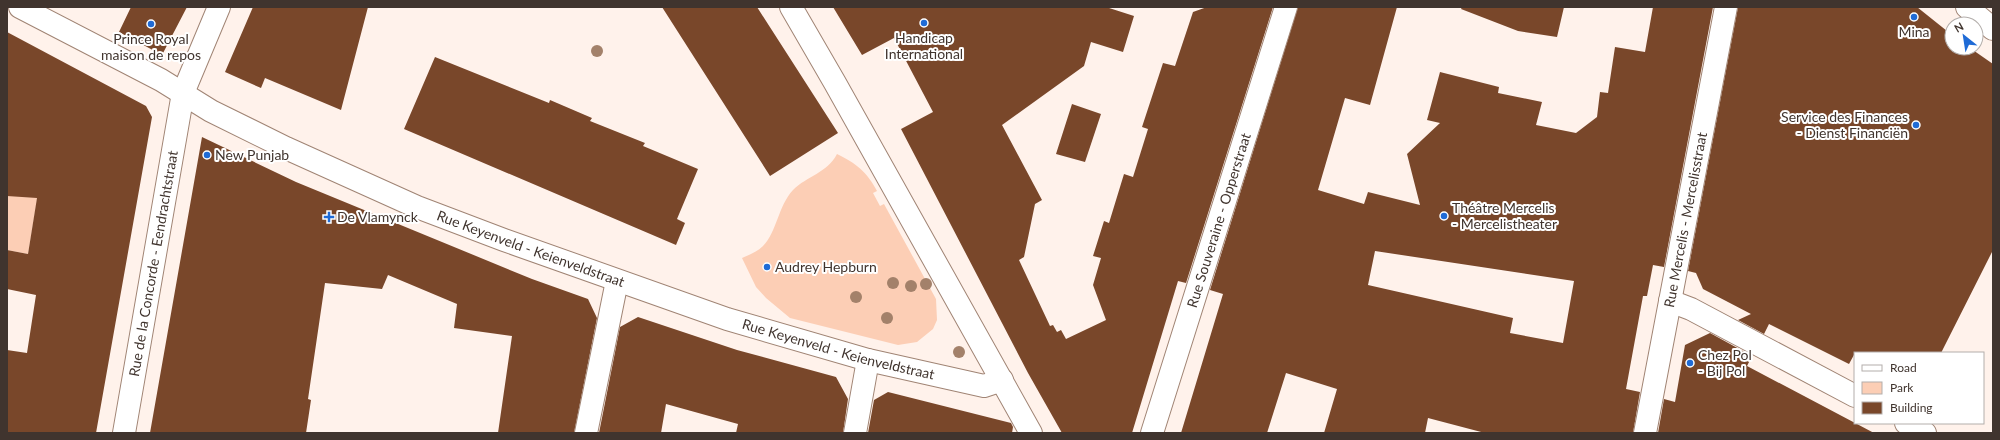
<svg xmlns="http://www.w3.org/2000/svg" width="2000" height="440" font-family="Lato,sans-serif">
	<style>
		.green { fill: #fcceb5 }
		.building { fill: #79472a; fill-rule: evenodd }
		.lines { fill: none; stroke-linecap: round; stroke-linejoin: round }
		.minor-casing { stroke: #a08474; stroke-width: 24 }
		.minor { stroke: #fff; stroke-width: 22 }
		.tree { fill: #a3816a }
		.poi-dot { fill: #1f6bd6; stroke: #fff; stroke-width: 1.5 }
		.labels { text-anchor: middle; stroke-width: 4; stroke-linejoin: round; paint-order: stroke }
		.poi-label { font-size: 14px; fill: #40342e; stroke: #fff; text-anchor: start }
		.street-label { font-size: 14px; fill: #40342e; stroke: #fff }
	</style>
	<rect width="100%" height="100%" fill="#fff2eb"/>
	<path class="green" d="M837,154C856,163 867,172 877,191L873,193L880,206L884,204L936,299L937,320L933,329L917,342L898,345L790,318L766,298L756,287L742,258C749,255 757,252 763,246C777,232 778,206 793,190C807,176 827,173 837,154Z
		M7,177L40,182L28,254L7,250Z"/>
	<path class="building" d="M131,7H187L162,55L119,32Z
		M253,7H368L341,110L265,78L261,88L225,72Z
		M662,7H757L838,133L770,176Z
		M833,7H1106L1134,16L1123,52L1091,42L1084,66L1002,125L1042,200L1035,204L1024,257L1019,260L1050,326L1053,325L1057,332L1061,330L1066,339L1106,320L1093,285L1101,258L1093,256L1104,221L1109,223L1124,174L1133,177L1148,129L1142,127L1163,63L1175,66L1193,12L1207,7H1273L1186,283L1178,281L1132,433H1062L1028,373L901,129L933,112L894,38L862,55Z
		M1298,7H1397L1370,105L1345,98L1318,190L1364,204L1368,192L1420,205L1407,154L1440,123L1427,120L1440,72L1499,87L1498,93L1542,102L1536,125L1576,133L1597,117L1600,92L1608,93L1615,47L1645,52L1653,7H1713L1664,267L1653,265L1647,296H1643L1626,389L1640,392L1633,433H1485L1428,418L1425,433H1324L1337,389L1286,373L1267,433H1181L1223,294L1210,290ZM1375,251L1574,281L1563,343L1510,333L1513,318L1368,285Z
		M1462,7H1564L1557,37L1518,31L1461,9Z
		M1738,7H1917L1952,35V48H1970L1993,64V250L1941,353H1855L1849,364L1769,324L1764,334L1738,320L1751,314L1703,289L1696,273L1688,271Z
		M7,32L146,106L152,117L96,433H7V350L27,353L36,295L7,289V250L28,254L37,198L7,196Z
		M435,57L549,103L550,100L592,118L590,121L645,143L643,146L698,169L677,219L685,223L676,245L404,129Z
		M1072,104L1101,114L1085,162L1056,154Z
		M202,137L296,182L532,279L588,299L597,318L574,433H498L512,336L454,328L457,304L388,275L382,289L325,283L308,399L311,400L306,433H150Z
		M638,317L737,350L836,377L848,399L843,433H736L738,424L666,404L661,433H599L620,327Z
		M1710,333L1752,356L1747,366L1874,433H1658L1664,399L1675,402L1685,345Z
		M888,392L1011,423L1013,427L1012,433H868L874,400Z"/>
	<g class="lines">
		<g class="minor-casing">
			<g id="minor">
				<path id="s1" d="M20,7L161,80L211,111L286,148L417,207L504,240L727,319L868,360L984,386L1002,380"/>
				<path d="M791,7L835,83L1031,433"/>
				<path d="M1967,7L1993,29"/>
				<path d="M1670,301L1691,309L1855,396"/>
				<path d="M1906,423L1925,433"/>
				<path id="s2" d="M124,433L183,93L219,7"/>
				<path d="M586,433L617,281"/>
				<path d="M855,433L868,360"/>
				<path id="s3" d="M1152,433L1286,7"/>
				<path id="s4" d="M1645,433L1726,7"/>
			</g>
		</g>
		<use href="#minor" class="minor"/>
	</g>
	<g class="tree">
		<circle cx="597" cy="51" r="6"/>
		<circle cx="893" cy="283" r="6"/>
		<circle cx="926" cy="284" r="6"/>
		<circle cx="911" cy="286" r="6"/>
		<circle cx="856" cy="297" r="6"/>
		<circle cx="887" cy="318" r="6"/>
		<circle cx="959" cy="352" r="6"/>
	</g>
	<g class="poi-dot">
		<circle cx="1914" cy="17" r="4"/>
		<circle cx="924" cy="23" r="4"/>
		<circle cx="151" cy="24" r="4"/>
		<circle cx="1916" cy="125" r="4"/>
		<circle cx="207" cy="155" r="4"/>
		<circle cx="1444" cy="216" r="4"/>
		<path d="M327 211h4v4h4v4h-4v4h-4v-4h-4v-4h4z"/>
		<circle cx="767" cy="267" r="4"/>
		<circle cx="1690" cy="363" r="4"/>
	</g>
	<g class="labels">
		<g class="poi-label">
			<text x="1914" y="37" text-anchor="middle">Mina</text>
			<text x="924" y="43" text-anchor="middle">Handicap<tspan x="924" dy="16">International</tspan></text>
			<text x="151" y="44" text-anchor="middle">Prince Royal<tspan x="151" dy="16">maison de repos</tspan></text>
			<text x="1908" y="122" text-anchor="end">Service des Finances<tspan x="1908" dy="16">- Dienst Financiën</tspan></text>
			<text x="215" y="160">New Punjab</text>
			<text x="1452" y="213">Théâtre Mercelis<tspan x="1452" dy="16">- Mercelistheater</tspan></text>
			<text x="337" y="222">De Vlamynck</text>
			<text x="775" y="272">Audrey Hepburn</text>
			<text x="1698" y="360">Chez Pol<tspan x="1698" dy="16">- Bij Pol</tspan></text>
		</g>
		<g class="street-label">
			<text dy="5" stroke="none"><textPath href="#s3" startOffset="223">Rue Souveraine - Opperstraat</textPath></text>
			<text dy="5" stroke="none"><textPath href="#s4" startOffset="217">Rue Mercelis - Mercelisstraat</textPath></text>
			<text dy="5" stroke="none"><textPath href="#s1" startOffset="566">Rue Keyenveld - Keienveldstraat</textPath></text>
			<text dy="5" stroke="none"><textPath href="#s2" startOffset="172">Rue de la Concorde - Eendrachtstraat</textPath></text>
			<text dy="5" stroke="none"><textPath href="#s1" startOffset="890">Rue Keyenveld - Keienveldstraat</textPath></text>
		</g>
	</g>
	<rect width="2000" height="440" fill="none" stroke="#40342e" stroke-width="16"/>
	<rect x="1854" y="352" width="130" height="72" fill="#ffffff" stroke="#b3aeab"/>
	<rect x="1862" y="365" width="20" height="6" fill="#ffffff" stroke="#b3aeab"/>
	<text x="1890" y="372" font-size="12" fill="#40342e">Road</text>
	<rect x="1862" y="382" width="20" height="12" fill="#fcceb5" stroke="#b3aeab"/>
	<text x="1890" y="392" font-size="12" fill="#40342e">Park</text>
	<rect x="1862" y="402" width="20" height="12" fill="#79472a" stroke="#b3aeab"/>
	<text x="1890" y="412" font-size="12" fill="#40342e">Building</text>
	<g transform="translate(1964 36) rotate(330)"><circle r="19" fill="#ffffff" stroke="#b3aeab"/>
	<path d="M0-3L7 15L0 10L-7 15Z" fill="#1f6bd6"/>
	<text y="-6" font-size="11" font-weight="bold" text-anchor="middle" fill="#40342e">N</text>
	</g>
</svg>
